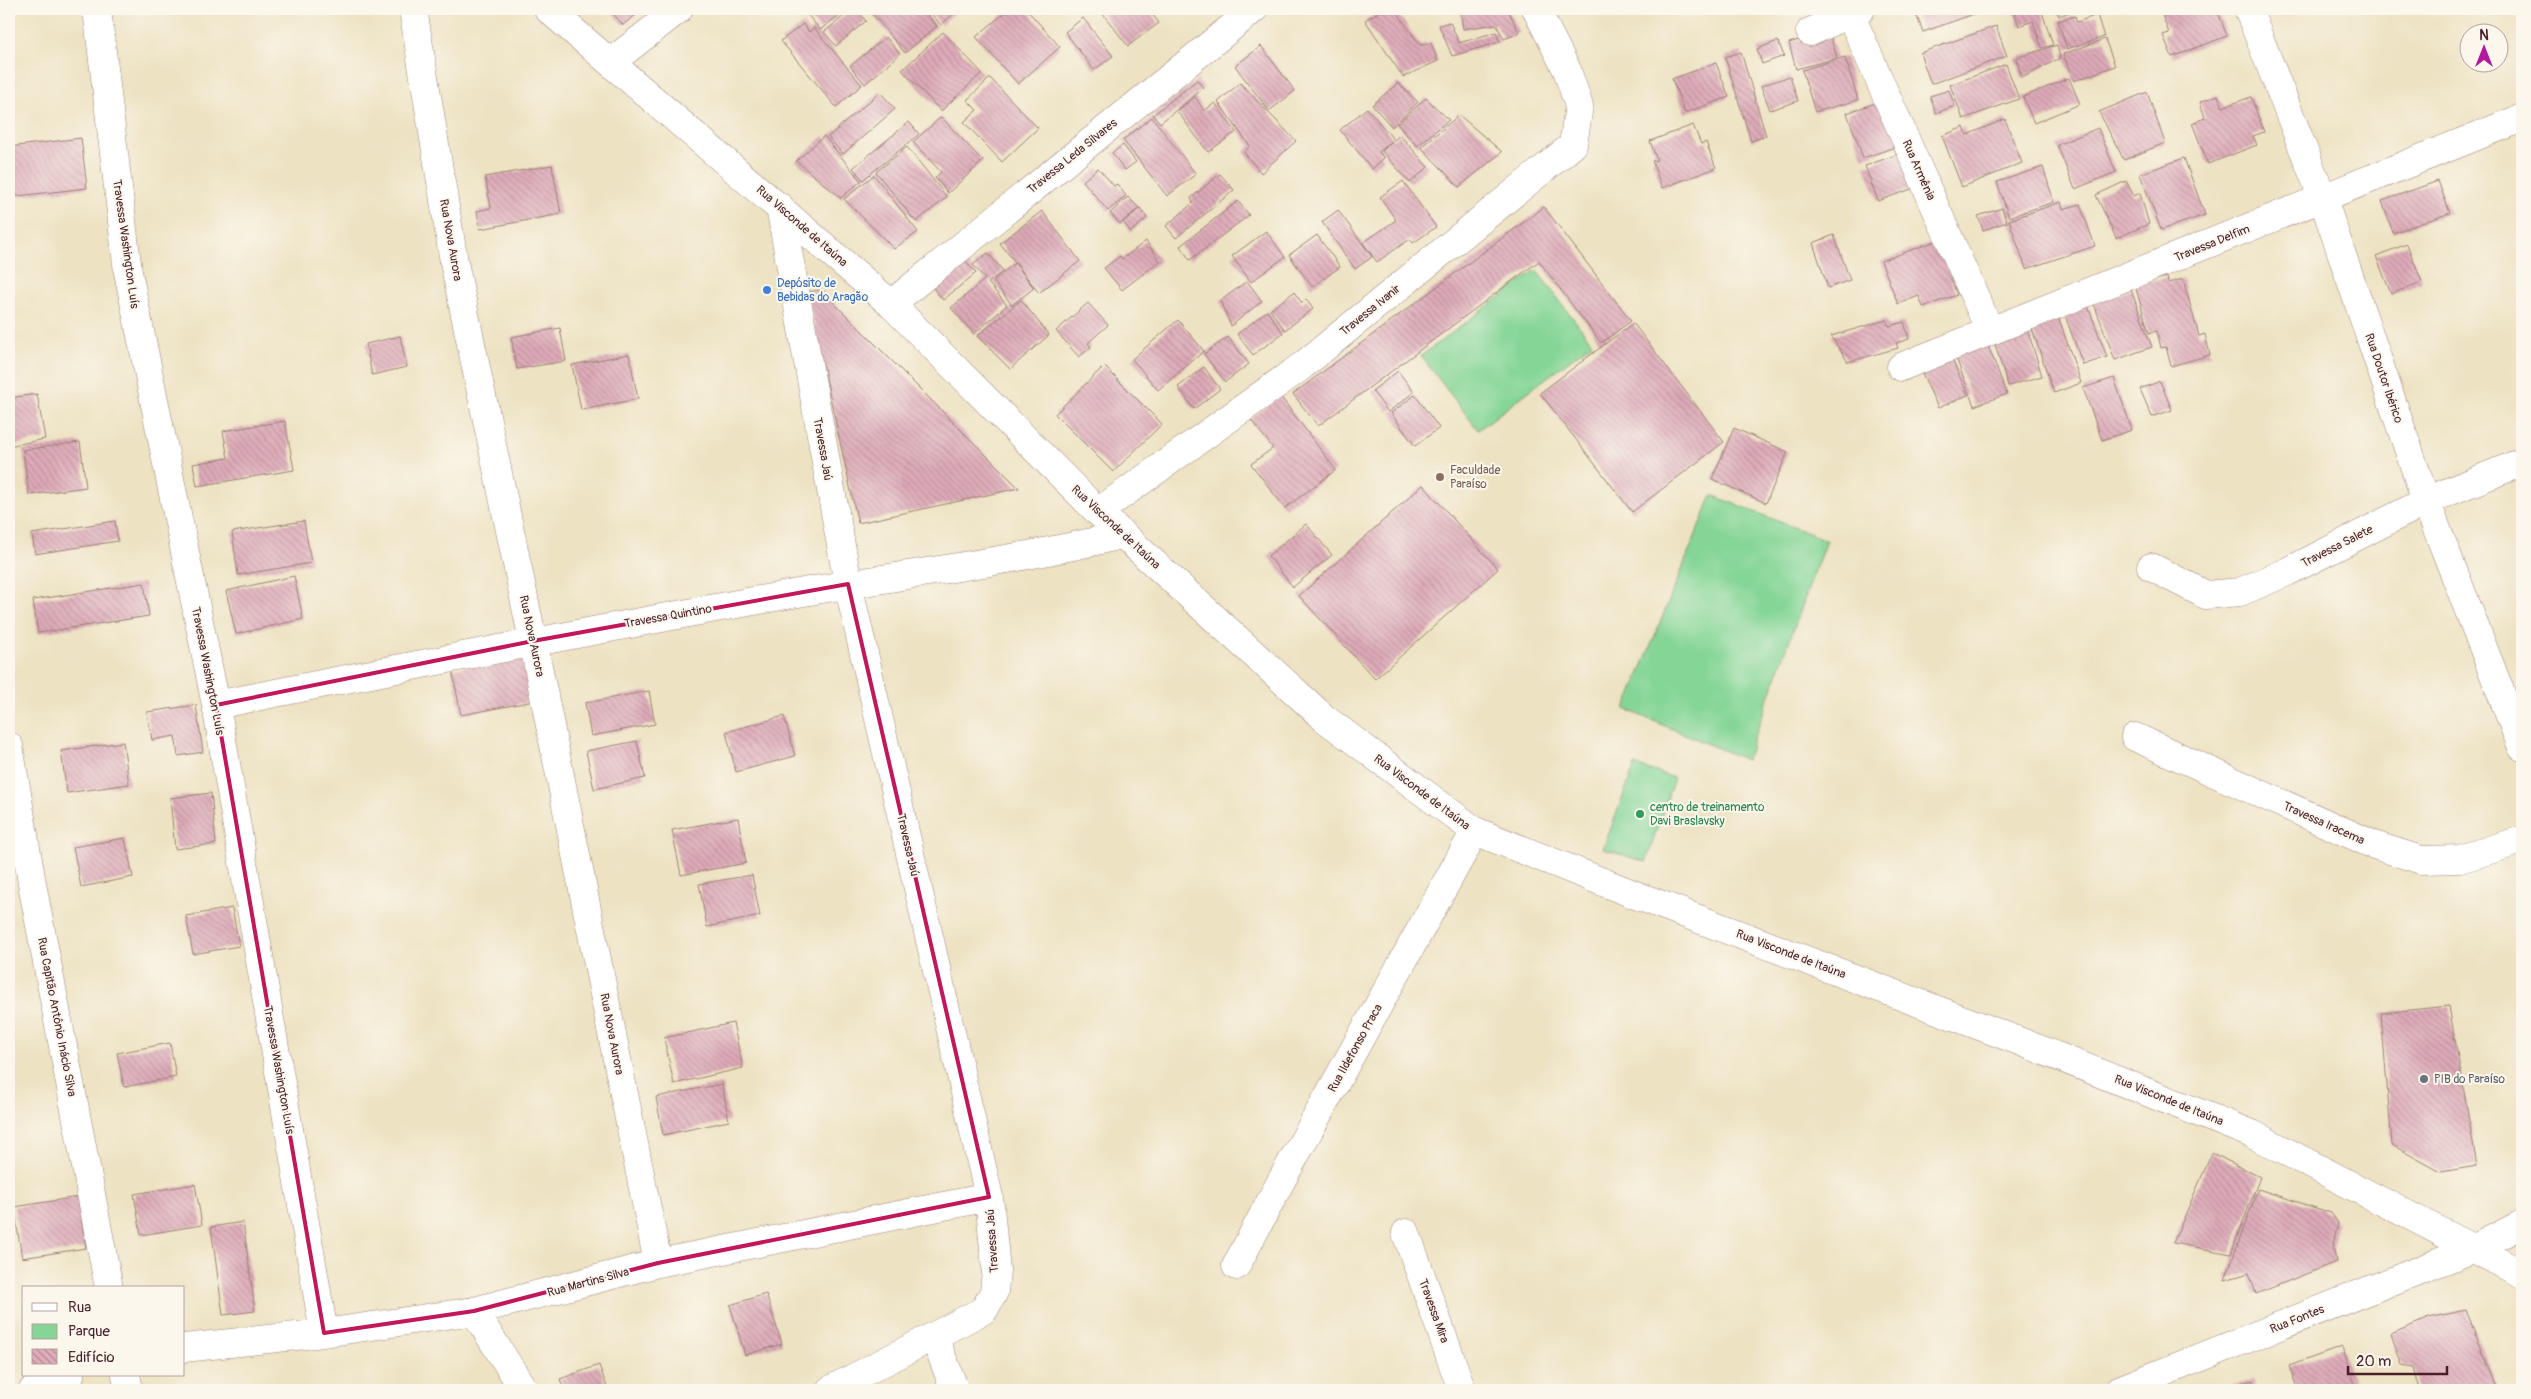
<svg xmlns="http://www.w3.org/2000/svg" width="2531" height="1399" font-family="Pangolin,sans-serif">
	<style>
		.green { fill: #84d596; stroke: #677a60 }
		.building { fill: url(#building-back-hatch) }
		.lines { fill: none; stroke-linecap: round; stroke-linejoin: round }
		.minor-casing { stroke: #9c8076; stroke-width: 29 }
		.major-casing { stroke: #9c8076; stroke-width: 29 }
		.minor { stroke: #fff; stroke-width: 28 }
		.major { stroke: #fff; stroke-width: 28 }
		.marked { fill: none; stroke: #c2185b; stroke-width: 4; stroke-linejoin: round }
		.shop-dot { fill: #3f7fe0; stroke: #fbf7ec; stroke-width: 2 }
		.education-dot { fill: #8d6e63; stroke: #fbf7ec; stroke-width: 2 }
		.leisure-dot { fill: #2e9e5b; stroke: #fbf7ec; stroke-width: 2 }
		.worship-dot { fill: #6b7280; stroke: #fbf7ec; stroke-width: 2 }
		.labels { text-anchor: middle; stroke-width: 4; stroke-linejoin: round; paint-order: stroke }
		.street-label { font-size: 12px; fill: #4a1f2b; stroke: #fbf7ec }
		.shop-label { font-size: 12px; fill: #366cbe; stroke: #fbf7ec; text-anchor: start }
		.education-label { font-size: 12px; fill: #785e54; stroke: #fbf7ec; text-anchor: start }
		.leisure-label { font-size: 12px; fill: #27864d; stroke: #fbf7ec; text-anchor: start }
		.worship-label { font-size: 12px; fill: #5b616d; stroke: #fbf7ec; text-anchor: start }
	</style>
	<defs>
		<pattern id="building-back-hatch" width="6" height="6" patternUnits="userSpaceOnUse" patternTransform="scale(1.25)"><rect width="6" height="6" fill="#deabb9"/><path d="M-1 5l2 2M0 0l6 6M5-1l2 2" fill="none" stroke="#b68b97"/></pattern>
	</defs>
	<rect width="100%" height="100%" fill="#fbf7ec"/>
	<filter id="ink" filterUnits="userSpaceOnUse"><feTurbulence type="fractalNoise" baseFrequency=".02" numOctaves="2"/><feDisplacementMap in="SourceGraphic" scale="10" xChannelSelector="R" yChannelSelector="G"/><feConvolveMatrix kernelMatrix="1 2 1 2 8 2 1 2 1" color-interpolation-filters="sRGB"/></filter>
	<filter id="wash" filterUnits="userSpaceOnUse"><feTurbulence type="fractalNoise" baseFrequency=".0096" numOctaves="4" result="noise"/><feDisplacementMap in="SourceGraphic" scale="20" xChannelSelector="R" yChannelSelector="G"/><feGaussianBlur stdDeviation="1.12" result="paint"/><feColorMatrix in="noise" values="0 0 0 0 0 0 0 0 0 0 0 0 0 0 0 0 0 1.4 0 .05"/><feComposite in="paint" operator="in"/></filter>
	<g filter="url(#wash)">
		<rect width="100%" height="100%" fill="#ede2c2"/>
		<path class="green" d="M1536,270L1592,343L1478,430L1421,356Z
			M1712,495L1826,540L1746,760L1625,709Z
			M1635,765L1674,778L1646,862L1603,849Z"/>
		<g id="blocks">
			<path class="building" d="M609,9H643L623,25Z
				M803,9H847L820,30Z
				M853,9H856L866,21L836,46L824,32Z
				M868,9H907L909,12L912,9H922L937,26L905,53Z
				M931,9H959L941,25L929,11Z
				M1009,9H1026L1060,47L1018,84L976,37Z
				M1099,9H1148L1159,23L1128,46Z
				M1384,9H1395L1420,45L1431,43L1438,61L1403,77L1365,20Z
				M1460,9H1508L1519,33L1504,39L1496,24L1463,29Z
				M1914,9H1988L1923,32Z
				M2013,9H2041L2053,45L2042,48L2033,21L2019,26Z
				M2057,9H2078L2059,16Z
				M2160,9H2217L2227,36L2172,57L2163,35L2169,33Z
				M2097,15L2104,37L2067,49L2058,21L2075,16L2077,22Z
				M1083,18L1113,56L1094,70L1065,32Z
				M1450,22L1459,43L1496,32L1500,42L1452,56L1439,25Z
				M803,24L809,32L814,28L862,85L836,107L781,41Z
				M1996,26L2007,56L1931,84L1920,53Z
				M1829,31L1837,58L1796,69L1789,43Z
				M943,32L982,73L941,111L902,70Z
				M886,37L900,54L865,84L850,66Z
				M2105,39L2115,66L2074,81L2063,54Z
				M1778,41L1784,56L1762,64L1757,49Z
				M2057,45L2060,58L2022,78L2016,58Z
				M1261,46L1295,91L1269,111L1235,66Z
				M1741,52L1766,136L1751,141L1725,57Z
				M1845,57L1858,100L1815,112L1802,70Z
				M1716,63L1729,97L1685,113L1672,79Z
				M2006,64L2019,99L1963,119L1950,85Z
				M1790,76L1798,101L1770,110L1761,86Z
				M990,78L1038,128L1002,162L964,122L977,110L967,100Z
				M2069,78L2080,104L2034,123L2023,97Z
				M1197,80L1204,88L1160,123L1153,115Z
				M1240,83L1296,141L1261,173L1244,152L1250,146L1218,102Z
				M1398,83L1418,102L1392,127L1372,105Z
				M1949,90L1955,106L1936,113L1930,96Z
				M880,92L895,109L843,154L828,137Z
				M2147,92L2165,143L2124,160L2099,112Z
				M2218,95L2223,107L2251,97L2264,132L2253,136L2257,145L2208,164L2192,123L2205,118L2200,102Z
				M1195,97L1204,111L1215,103L1236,132L1208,152L1177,111Z
				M1426,98L1449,120L1417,146L1397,124Z
				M1884,100L1901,145L1863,158L1847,113Z
				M1367,108L1394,140L1400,135L1428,167L1410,183L1382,151L1392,141L1379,152L1384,158L1372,169L1340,130Z
				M1459,115L1502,152L1459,187L1421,147Z
				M941,117L983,161L948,193L935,178L941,172L913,142Z
				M1152,117L1196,174L1167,196L1123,140Z
				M2005,119L2022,163L1962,187L1942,136L1964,127L1967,135Z
				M909,122L919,134L863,180L853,168Z
				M1693,125L1701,144L1706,142L1716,168L1662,188L1652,161L1657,160L1650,141Z
				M2098,128L2116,172L2075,189L2057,145Z
				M824,136L861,181L841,198L796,161Z
				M81,138L87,188L9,197V147Z
				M1123,145L1136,162L1125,170L1112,153Z
				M907,147L947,197L916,222L876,172Z
				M1904,152L1917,187L1878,201L1865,166Z
				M2184,158L2205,215L2161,230L2140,174Z
				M552,165L561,214L480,229L477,211L491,208L485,177Z
				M2043,167L2054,202L2009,217L1997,182Z
				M1098,168L1114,186L1117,184L1126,196L1108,211L1083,181Z
				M1220,174L1234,190L1176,238L1166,226L1193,203L1191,198Z
				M874,175L918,232L894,249L844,199Z
				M1403,181L1436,227L1413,243L1410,239L1377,262L1363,243L1396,220L1380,197Z
				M2126,181L2134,196L2140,193L2149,224L2116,238L2096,195Z
				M2438,181L2450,213L2393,233L2382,201Z
				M1128,197L1139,208L1120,224L1110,213Z
				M1238,201L1249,215L1190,260L1180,246Z
				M2061,202L2063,209L2080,204L2095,246L2026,269L2009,220Z
				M1544,207L1631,321L1601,343L1539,261L1318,426L1293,394Z
				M1140,208L1147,218L1131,232L1123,222Z
				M2002,208L2007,222L1983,230L1978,216Z
				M1338,210L1372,257L1355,269L1322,222Z
				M1042,211L1080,261L1039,293L1000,243Z
				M1266,231L1285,257L1251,282L1232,256Z
				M1317,235L1340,267L1312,287L1289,255Z
				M1834,235L1850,280L1828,288L1813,243Z
				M1944,238L1942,254L1957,295L1923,307L1919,296L1898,304L1881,261Z
				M1146,241L1160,261L1122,290L1104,268L1120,256L1122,259Z
				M2407,244L2422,282L2391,294L2376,256Z
				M988,253L1003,271L988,283L1007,305L974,334L951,308L985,279L973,265Z
				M965,260L976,273L943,300L933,288Z
				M1015,263L1034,288L1012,305L993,281Z
				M2167,277L2168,283L2183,279L2199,336L2205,334L2210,355L2171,366L2166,347L2161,348L2157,331L2149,333L2135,285Z
				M1247,281L1262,301L1231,326L1220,301Z
				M821,290L1019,488L858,523L807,292Z
				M2131,290L2152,347L2115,360L2094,304Z
				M1294,292L1302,303L1306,299L1313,309L1285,330L1270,310Z
				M2085,298L2107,357L2083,365L2062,307Z
				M1021,300L1049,335L1010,369L977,336Z
				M1088,303L1108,325L1088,343L1091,347L1079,357L1056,331Z
				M1267,311L1283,333L1253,355L1237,334Z
				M2058,316L2081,383L2054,393L2031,326Z
				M1178,320L1204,351L1158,390L1132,359Z
				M1886,320L1889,326L1904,322L1909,339L1896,343L1898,348L1848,362L1831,336Z
				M1633,323L1724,442L1632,512L1540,393Z
				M560,328L566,361L517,369L511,337Z
				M2027,328L2042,376L2008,386L1993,338Z
				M400,336L407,367L372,375L366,344Z
				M1228,337L1249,364L1225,382L1204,354Z
				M1987,343L2007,394L1974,406L1955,355Z
				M1949,353L1968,395L1938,408L1922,373L1904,381L1901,373Z
				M629,354L638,399L581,410L572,365Z
				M1104,366L1162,424L1113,472L1055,414Z
				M1204,367L1220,389L1194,409L1178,387Z
				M1398,371L1414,392L1388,412L1372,391Z
				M2114,378L2132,430L2102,440L2083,388Z
				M2160,381L2172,410L2152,417L2140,389Z
				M37,394L45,439L9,446V398Z
				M1415,395L1439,428L1415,446L1391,413Z
				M1280,396L1336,470L1285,508L1251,464L1273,448L1250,419Z
				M285,421L294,470L197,486L193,464L228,458L223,431Z
				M1734,428L1788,452L1766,503L1712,479Z
				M80,442L86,487L29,495L23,450Z
				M1423,485L1498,569L1375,679L1299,596Z
				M115,521L118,541L35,554L32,534Z
				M304,521L311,563L238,575L232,532Z
				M1306,524L1332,555L1293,587L1268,556Z
				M294,576L303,619L236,634L226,591Z
				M144,583L149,616L38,633L33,600Z
				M525,656L534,701L461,715L452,669Z
				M649,691L655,724L591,736L585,703Z
				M196,705L203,752L178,756L175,736L152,740L147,712Z
				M784,716L795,756L736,772L726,732Z
				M637,741L645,778L594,789L586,751Z
				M123,742L129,784L67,793L61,751Z
				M211,793L216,844L175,849L170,798Z
				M738,818L746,863L681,875L672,830Z
				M125,838L133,877L81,887L73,847Z
				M752,875L760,916L707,927L699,884Z
				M232,908L239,946L193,954L186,916Z
				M2449,1006L2477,1166L2441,1172L2392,1145L2381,1013Z
				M733,1023L743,1068L674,1084L664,1038Z
				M170,1043L176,1077L124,1087L117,1053Z
				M722,1084L729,1121L663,1135L656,1097Z
				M2212,1153L2260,1177L2231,1254L2173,1243Z
				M195,1184L202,1225L141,1235L134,1194Z
				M2258,1189L2331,1213L2338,1223L2333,1245L2336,1262L2256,1294L2249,1273L2225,1280Z
				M78,1197L86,1248L22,1258L14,1207Z
				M243,1222L255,1311L223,1315L211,1227Z
				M766,1294L782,1344L745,1355L730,1305Z
				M2466,1310L2498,1390H2419L2413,1367L2402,1365L2391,1334L2429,1318Z
				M2342,1347L2357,1390H2298L2289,1366Z
				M599,1365L608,1390H564L560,1379Z
				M2254,1380L2255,1390H2214Z"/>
		</g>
	</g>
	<g filter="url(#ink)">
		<use href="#blocks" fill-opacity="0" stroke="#9c8076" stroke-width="1"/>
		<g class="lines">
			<g class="minor-casing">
				<path id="minor" d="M97,9L128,272L216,705L324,1333
					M413,9L454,262L533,641L658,1263
					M1848,9L1990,331
					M2248,9L2323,199L2426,501L2522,747
					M1810,32L1861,9
					M611,62L679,9
					M780,207L848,584L989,1197L996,1270L994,1292L984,1310L830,1390
					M891,304L1254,9
					M1901,367L2522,118
					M1098,512L1302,366L1573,145L1579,106L1567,70L1536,9
					M2151,567L2206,595L2240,592L2287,572L2426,501L2522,462
					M216,705C410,666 604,628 798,593C906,574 1016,561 1122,535
					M2135,737L2374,845L2421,860L2460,859L2522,840
					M9,746L33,889L109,1288
					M1406,1233L1462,1390
					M1236,1266L1280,1183L1475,831
					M474,1311L524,1390
					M934,1336L955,1390
					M184,1348L324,1333L474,1311L658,1263L989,1197
					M126,1375L129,1390
					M33,1390L70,1375"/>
			</g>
			<g class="major-casing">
				<path id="major" d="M548,9L891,304L1098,512L1324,718L1475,831L1633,894L2019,1041L2252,1134L2522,1274
					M2119,1390L2475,1248L2522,1224"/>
			</g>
			<use href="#minor" class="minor"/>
			<use href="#major" class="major"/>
		</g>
	</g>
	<path class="marked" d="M848,584L989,1197L658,1263L474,1311L324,1333L216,705L533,641Z"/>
	<circle class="shop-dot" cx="767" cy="290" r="5"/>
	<circle class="education-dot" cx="1440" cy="477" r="5"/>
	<circle class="leisure-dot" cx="1640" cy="814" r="5"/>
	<circle class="worship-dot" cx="2424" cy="1079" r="5"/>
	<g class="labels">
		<g class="street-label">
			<text transform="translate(1072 156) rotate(-39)" y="4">Travessa Leda Silvares</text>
			<text transform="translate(1919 170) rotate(66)" y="4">Rua Armênia</text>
			<text transform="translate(802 226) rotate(41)" y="4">Rua Visconde de Itaúna</text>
			<text transform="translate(451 240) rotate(80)" y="4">Rua Nova Aurora</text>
			<text transform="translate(2212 243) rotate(-22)" y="4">Travessa Delfim</text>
			<text transform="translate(126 244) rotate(82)" y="4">Travessa Washington Luís</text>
			<text transform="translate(1370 310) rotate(-39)" y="4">Travessa Ivanir</text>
			<text transform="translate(2384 378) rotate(71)" y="4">Rua Doutor Ibérico</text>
			<text transform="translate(823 449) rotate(80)" y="4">Travessa Jaú</text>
			<text transform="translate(1116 527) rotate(43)" y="4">Rua Visconde de Itaúna</text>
			<text transform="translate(2337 546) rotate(-27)" y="4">Travessa Salete</text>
			<text transform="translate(668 616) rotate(-10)" y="4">Travessa Quintino</text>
			<text transform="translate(532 636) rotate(78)" y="4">Rua Nova Aurora</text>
			<text transform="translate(208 671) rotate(79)" y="4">Travessa Washington Luís</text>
			<text transform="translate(1422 792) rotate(37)" y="4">Rua Visconde de Itaúna</text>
			<text transform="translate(2324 823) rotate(24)" y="4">Travessa Iracema</text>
			<text transform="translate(908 845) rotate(77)" y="4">Travessa Jaú</text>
			<text transform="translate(1791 954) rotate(21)" y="4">Rua Visconde de Itaúna</text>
			<text transform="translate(57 1017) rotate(79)" y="4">Rua Capitão Antônio Inácio Silva</text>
			<text transform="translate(612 1034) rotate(79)" y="4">Rua Nova Aurora</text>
			<text transform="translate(1355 1048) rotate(-61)" y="4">Rua Ildefonso Praca</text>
			<text transform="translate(279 1070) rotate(80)" y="4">Travessa Washington Luís</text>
			<text transform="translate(2169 1100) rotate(22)" y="4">Rua Visconde de Itaúna</text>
			<text transform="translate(992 1241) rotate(-94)" y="4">Travessa Jaú</text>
			<text transform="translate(588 1282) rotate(-15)" y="4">Rua Martins Silva</text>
			<text transform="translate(1434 1311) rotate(70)" y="4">Travessa Mira</text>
			<text transform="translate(2297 1319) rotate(-22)" y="4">Rua Fontes</text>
		</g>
		<g class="shop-label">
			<text x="777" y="287">Depósito de<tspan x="777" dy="14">Bebidas do Aragão</tspan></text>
		</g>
		<g class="education-label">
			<text x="1450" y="474">Faculdade<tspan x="1450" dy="14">Paraíso</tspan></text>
		</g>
		<g class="leisure-label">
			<text x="1650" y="811">centro de treinamento<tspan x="1650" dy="14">Davi Braslavsky</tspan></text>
		</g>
		<g class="worship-label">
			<text x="2434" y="1083">PIB do Paraíso</text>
		</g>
	</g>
	<rect width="2531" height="1399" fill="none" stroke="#fbf7ec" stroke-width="30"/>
	<rect x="22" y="1286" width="162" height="90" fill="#fbf7ec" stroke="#b4a19f"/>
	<rect x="32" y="1303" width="25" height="8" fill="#ffffff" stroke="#b4a19f"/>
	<text x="68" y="1312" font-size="15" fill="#4a1f2b">Rua</text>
	<rect x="32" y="1324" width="25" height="15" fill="#84d596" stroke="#b4a19f"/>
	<text x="68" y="1336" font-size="15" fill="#4a1f2b">Parque</text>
	<rect x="32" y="1349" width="25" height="15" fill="url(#building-back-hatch)" stroke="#b4a19f"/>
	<text x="68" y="1362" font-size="15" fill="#4a1f2b">Edifício</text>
	<g transform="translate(2484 48)"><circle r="24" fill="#fbf7ec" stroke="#b4a19f"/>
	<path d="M0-4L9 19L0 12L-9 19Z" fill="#b5179e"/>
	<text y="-8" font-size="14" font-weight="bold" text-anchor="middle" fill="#4a1f2b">N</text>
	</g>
	<path d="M2348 1366v8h99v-8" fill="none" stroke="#4a1f2b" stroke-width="2.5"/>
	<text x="2356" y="1366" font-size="15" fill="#4a1f2b" stroke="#fbf7ec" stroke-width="4" paint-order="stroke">20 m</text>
</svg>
